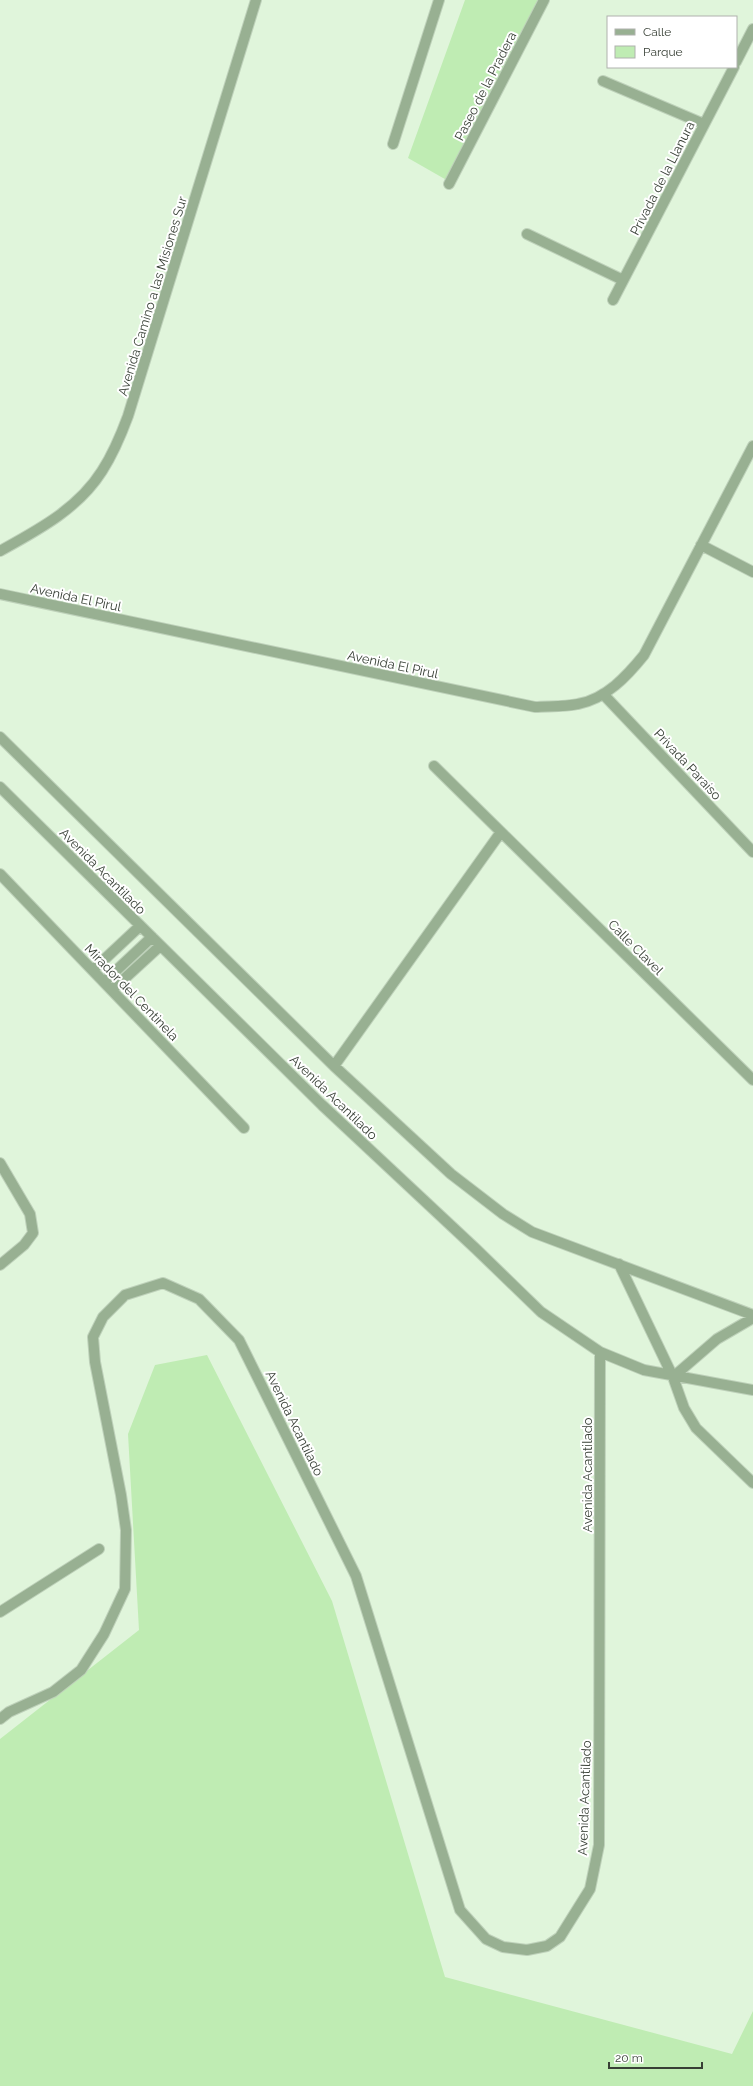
<svg xmlns="http://www.w3.org/2000/svg" width="753" height="2086" font-family="Raleway,sans-serif">
	<style>
		.green { fill: #bfecb3 }
		.lines { fill: none; stroke-linecap: round; stroke-linejoin: round }
		.street-casing { stroke: #bed1ba; stroke-width: 12 }
		.street { stroke: #98b092; stroke-width: 10 }
		.labels { text-anchor: middle; stroke-width: 4; stroke-linejoin: round; paint-order: stroke }
		.street-label { font-size: 13px; fill: #373f35; stroke: #fff }
	</style>
	<rect width="100%" height="100%" fill="#e0f5db"/>
	<path class="green" d="M465,0H538L450,182L408,158Z
		M207,1355L332,1601L445,1977L732,2054L753,2011V2086H0V1739L139,1630L128,1434L155,1365Z"/>
	<g class="lines">
		<g class="street-casing">
			<path id="street" d="M736,62L753,29
				M603,81L704,124
				M393,144L439,0
				M449,184L544,0
				M527,234L623,280
				M613,300L734,67
				M701,545L753,572
				M0,551C38,530 78,509 102,471C113,454 121,435 128,416L256,0
				M0,594L535,707C549,706 564,707 578,704C606,699 627,676 644,655L753,446
				M603,694L753,852
				M0,737L334,1066L451,1174L503,1214L532,1232L753,1315
				M434,766L753,1080
				M0,787L322,1105L476,1249L541,1312L600,1352L644,1370L753,1390
				M0,874L244,1128
				M93,970L140,926
				M104,982L152,937
				M112,990L160,946
				M334,1066L501,832
				M0,1163L30,1214L33,1233L24,1245L0,1265
				M619,1264L673,1377L684,1408L696,1428L753,1483
				M673,1377L717,1339L753,1318
				M0,1612L99,1549
				M0,1719L9,1712L53,1692L81,1670L104,1634L125,1589L126,1530L121,1495L95,1362L93,1337L103,1317L125,1295L163,1283L199,1299L239,1340L356,1576L460,1910L486,1939L503,1947L527,1950L547,1946L560,1937L590,1889L599,1845L600,1352"/>
		</g>
		<use href="#street" class="street"/>
	</g>
	<g class="labels">
		<g class="street-label">
			<text transform="translate(485 86) rotate(-63)" y="5">Paseo de la Pradera</text>
			<text transform="translate(662 178) rotate(-63)" y="5">Privada de la Llanura</text>
			<text transform="translate(152 296) rotate(-73)" y="5">Avenida Camino a las Misiones Sur</text>
			<text transform="translate(76 597) rotate(12)" y="5">Avenida El Pirul</text>
			<text transform="translate(393 664) rotate(12)" y="5">Avenida El Pirul</text>
			<text transform="translate(688 764) rotate(47)" y="5">Privada Paraíso</text>
			<text transform="translate(103 871) rotate(45)" y="5">Avenida Acantilado</text>
			<text transform="translate(636 947) rotate(45)" y="5">Calle Clavel</text>
			<text transform="translate(132 992) rotate(46)" y="5">Mirador del Centinela</text>
			<text transform="translate(334 1097) rotate(44)" y="5">Avenida Acantilado</text>
			<text transform="translate(295 1423) rotate(64)" y="5">Avenida Acantilado</text>
			<text transform="translate(587 1475) rotate(-90)" y="5">Avenida Acantilado</text>
			<text transform="translate(584 1798) rotate(-88)" y="5">Avenida Acantilado</text>
		</g>
	</g>
	<rect x="607" y="16" width="130" height="52" fill="#ffffff" stroke="#afb2ae"/>
	<rect x="615" y="29" width="20" height="6" fill="#98b092" stroke="#afb2ae"/>
	<text x="643" y="36" font-size="12" fill="#373f35">Calle</text>
	<rect x="615" y="46" width="20" height="12" fill="#bfecb3" stroke="#afb2ae"/>
	<text x="643" y="56" font-size="12" fill="#373f35">Parque</text>
	<path d="M609 2062v6h93v-6" fill="none" stroke="#373f35" stroke-width="2"/>
	<text x="615" y="2062" font-size="12" fill="#373f35" stroke="#ffffff" stroke-width="3" paint-order="stroke">20 m</text>
</svg>
